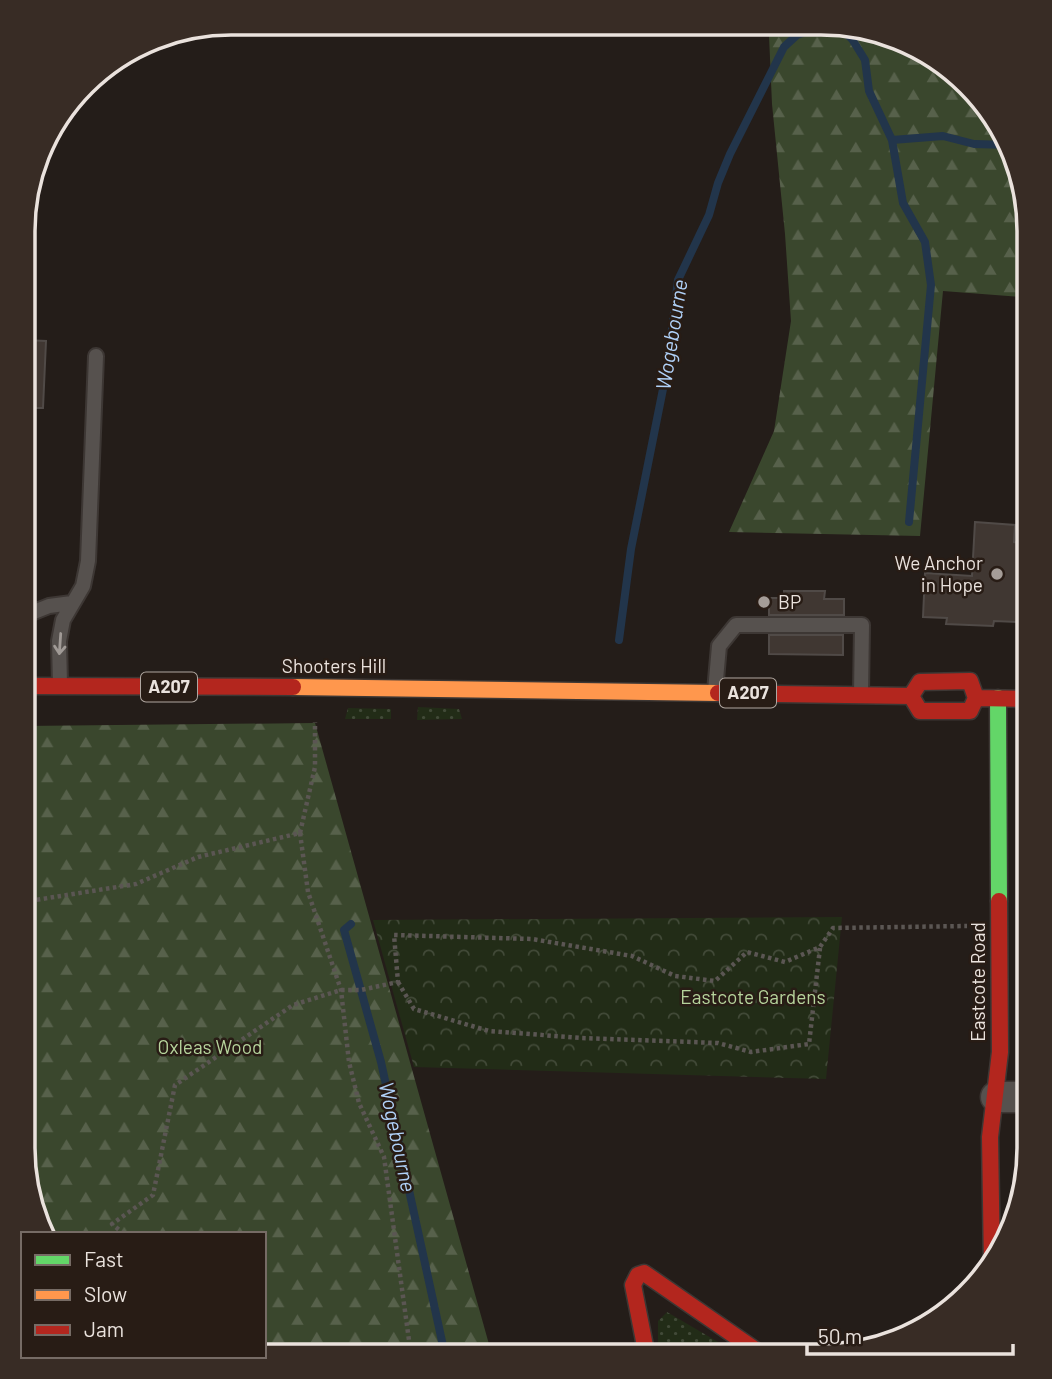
<svg xmlns="http://www.w3.org/2000/svg" width="1052" height="1379" font-family="Barlow,sans-serif">
	<style>
		.grass { fill: url(#grass-dots) }
		.forest { fill: url(#forest-firs) }
		.park { fill: url(#park-crowns) }
		.lines { fill: none; stroke-linecap: round; stroke-linejoin: round }
		.stream { stroke: #22354b; stroke-width: 8 }
		.building { fill: #403732; stroke: #504a47; stroke-width: 2 }
		.lane-casing { stroke: #3d3734; stroke-width: 18 }
		.street-casing { stroke: #3d3734; stroke-width: 33 }
		.fast-casing { stroke: #3d3734; stroke-width: 19 }
		.slow-casing { stroke: #3d3734; stroke-width: 19 }
		.jam-casing { stroke: #3d3734; stroke-width: 19 }
		.path { stroke: #5b5653; stroke-width: 4.5; stroke-dasharray: 3.5 3.5; stroke-linecap: butt }
		.lane { stroke: #56514e; stroke-width: 14 }
		.street { stroke: #56514e; stroke-width: 30 }
		.fast { stroke: #63d668; stroke-width: 16 }
		.slow { stroke: #ff974d; stroke-width: 16 }
		.jam { stroke: #b3261e; stroke-width: 16 }
		.oneway { stroke: #a09a96 }
		.poi-dot { fill: #a59d98; stroke: #281c15; stroke-width: 2.5 }
		.labels { text-anchor: middle; stroke-width: 5; stroke-linejoin: round; paint-order: stroke }
		.shield { fill: #281c15; stroke: #b0a7a1; stroke-width: 2 }
		.shield-label { font-size: 18px; font-weight: bold; fill: #eae2dd }
		.poi-label { font-size: 19px; fill: #eae2dd; stroke: #281c15; text-anchor: end }
		.street-label { font-size: 19px; fill: #eae2dd; stroke: #281c15 }
		.park-label { font-size: 19px; fill: #b6d49c; stroke: #281c15 }
		.water-label { font-size: 21px; font-style: italic; fill: #b0d1f8; stroke: #281c15 }
		.rim { fill: none; stroke: #eae2dd; stroke-width: 3.5 }
	</style>
	<defs>
		<pattern id="grass-dots" width="8" height="8" patternUnits="userSpaceOnUse" patternTransform="scale(1.75)"><rect width="8" height="8" fill="#222c17"/><path d="M2 2h.1M6 6h.1" fill="none" stroke="#424a38" stroke-width="1.8" stroke-linecap="round"/></pattern>
		<pattern id="forest-firs" width="22" height="20" patternUnits="userSpaceOnUse" patternTransform="scale(1.75)"><rect width="22" height="20" fill="#3a472d"/><path d="M5 1l3.5 6h-7zM16 11l3.5 6h-7z" fill="#57614b"/></pattern>
		<pattern id="park-crowns" width="20" height="18" patternUnits="userSpaceOnUse" patternTransform="scale(1.75)"><rect width="20" height="18" fill="#222c17"/><path d="M2 6a3 3 0 1 1 6 0M12 15a3 3 0 1 1 6 0" fill="none" stroke="#424a38"/></pattern>
	</defs>
	<rect width="100%" height="100%" fill="#241d19"/>
	<path class="grass" d="M418,707L459,709L462,719L417,720Z
		M348,708L391,709V719H345Z
		M667,1312L742,1356H658V1321Z"/>
	<path class="forest" d="M778,24L848,25L937,58L1008,139L1027,221L1020,297L943,291L920,536L729,532L774,431L791,321L785,234L772,104L769,35Z
		M315,723L492,1355H264V1234H43L23,1148L24,726Z"/>
	<path class="park" d="M842,917L826,1079L414,1067L373,920Z"/>
	<g class="lines">
		<path class="stream" d="M837,25L852,39L865,60L869,91L892,140L903,203L925,242L931,285L909,522
			M892,140L943,136L974,144L1009,145
			M619,640L631,549L667,369L678,280L709,215L718,183L730,154L784,47L797,35L811,30L817,25
			M351,924L344,930L381,1062L445,1355"/>
	</g>
	<path class="building" d="M24,340L46,341L43,408H24Z
		M975,522L1015,525L1014,542L1024,543L1020,622L994,621L993,626L946,624L947,618L923,617L925,573L972,576Z
		M784,591H825L824,599H844V615H769V598H784Z
		M769,635H843V655L769,654Z"/>
	<g class="lines">
		<g class="lane-casing">
			<path id="lane" d="M24,616L49,606L72,603
				M60,685L59,641L63,620L83,586L88,561L96,356
				M715,691L719,646L736,625H862L861,694"/>
		</g>
		<g class="street-casing">
			<path id="street" d="M996,1097H1029"/>
		</g>
		<g class="fast-casing">
			<path id="fast" d="M998,698L999,901"/>
		</g>
		<g class="slow-casing">
			<path id="slow" d="M293,687L718,693"/>
		</g>
		<g class="jam-casing">
			<path id="jam" d="M970,681L976,698L970,711H920L911,696L920,682Z
				M24,686L293,687
				M718,693L911,696
				M976,698L1029,699
				M992,1266L990,1137L1000,1052L999,901
				M647,1356L633,1285L638,1275L644,1273L764,1356"/>
		</g>
		<path class="path" d="M300,833L308,892L341,990L349,1062L359,1103L384,1157L411,1355
			M23,902L136,884L198,857L300,833L315,767V722
			M398,982L414,1009L489,1031L582,1038L718,1043L751,1052L809,1044L820,948
			M124,1234L112,1224L153,1195L175,1085L293,1005L341,990H361L398,982L394,935L532,939L632,956L675,976L715,981L747,952L785,962L820,947L833,928L967,926"/>
		<use href="#lane" class="lane"/>
		<use href="#street" class="street"/>
		<use href="#fast" class="fast"/>
		<use href="#slow" class="slow"/>
		<use href="#jam" class="jam"/>
	</g>
	<defs><path id="oneway-shaft" d="M-6 0H5M1.5-3L5.5 0L1.5 3" fill="none" stroke-width="1.6" stroke-linecap="round" stroke-linejoin="round" transform="scale(1.75)"/></defs>
	<use class="oneway" href="#oneway-shaft" transform="translate(60 644) rotate(94)"/>
	<g class="poi-dot">
		<circle cx="997" cy="574" r="7"/>
		<circle cx="764" cy="602" r="7"/>
	</g>
	<g class="labels">
		<g class="shield">
			<rect x="141" y="672.5" width="56" height="29" rx="5"/>
			<rect x="720" y="678.5" width="56" height="29" rx="5"/>
		</g>
		<g class="shield-label">
			<text x="169" y="693">A207</text>
			<text x="748" y="699">A207</text>
		</g>
		<g class="poi-label">
			<text x="983" y="570">We Anchor<tspan x="983" dy="22">in Hope</tspan></text>
			<text x="778" y="609" text-anchor="start">BP</text>
		</g>
		<g class="street-label">
			<text x="334" y="673">Shooters Hill</text>
			<text transform="translate(978 982) rotate(-90)" y="7">Eastcote Road</text>
		</g>
		<g class="park-label">
			<text x="753" y="1004">Eastcote Gardens</text>
			<text x="210" y="1054">Oxleas Wood</text>
		</g>
		<g class="water-label">
			<text transform="translate(672 335) rotate(-81)" y="7">Wogebourne</text>
			<text transform="translate(397 1137) rotate(78)" y="7">Wogebourne</text>
		</g>
	</g>
	<path d="M0 0H1052V1379H0ZM231 35H821A196 196 0 0 1 1017 231V1148A196 196 0 0 1 821 1344H231A196 196 0 0 1 35 1148V231A196 196 0 0 1 231 35Z" fill="#382c25" fill-rule="evenodd"/>
	<path class="rim" d="M231 35H821A196 196 0 0 1 1017 231V1148A196 196 0 0 1 821 1344H231A196 196 0 0 1 35 1148V231A196 196 0 0 1 231 35Z"/>
	<rect x="21" y="1232" width="245" height="126" fill="#281c15" stroke="#766b65" stroke-width="2"/>
	<rect x="35" y="1255" width="35" height="10" fill="#63d668" stroke="#766b65" stroke-width="2"/>
	<text x="84" y="1267" font-size="21" fill="#eae2dd">Fast</text>
	<rect x="35" y="1290" width="35" height="10" fill="#ff974d" stroke="#766b65" stroke-width="2"/>
	<text x="84" y="1302" font-size="21" fill="#eae2dd">Slow</text>
	<rect x="35" y="1325" width="35" height="10" fill="#b3261e" stroke="#766b65" stroke-width="2"/>
	<text x="84" y="1337" font-size="21" fill="#eae2dd">Jam</text>
	<path d="M807 1344v10h206v-10" fill="none" stroke="#eae2dd" stroke-width="3.5"/>
	<text x="818" y="1344" font-size="21" fill="#eae2dd" stroke="#281c15" stroke-width="5" paint-order="stroke">50 m</text>
</svg>
